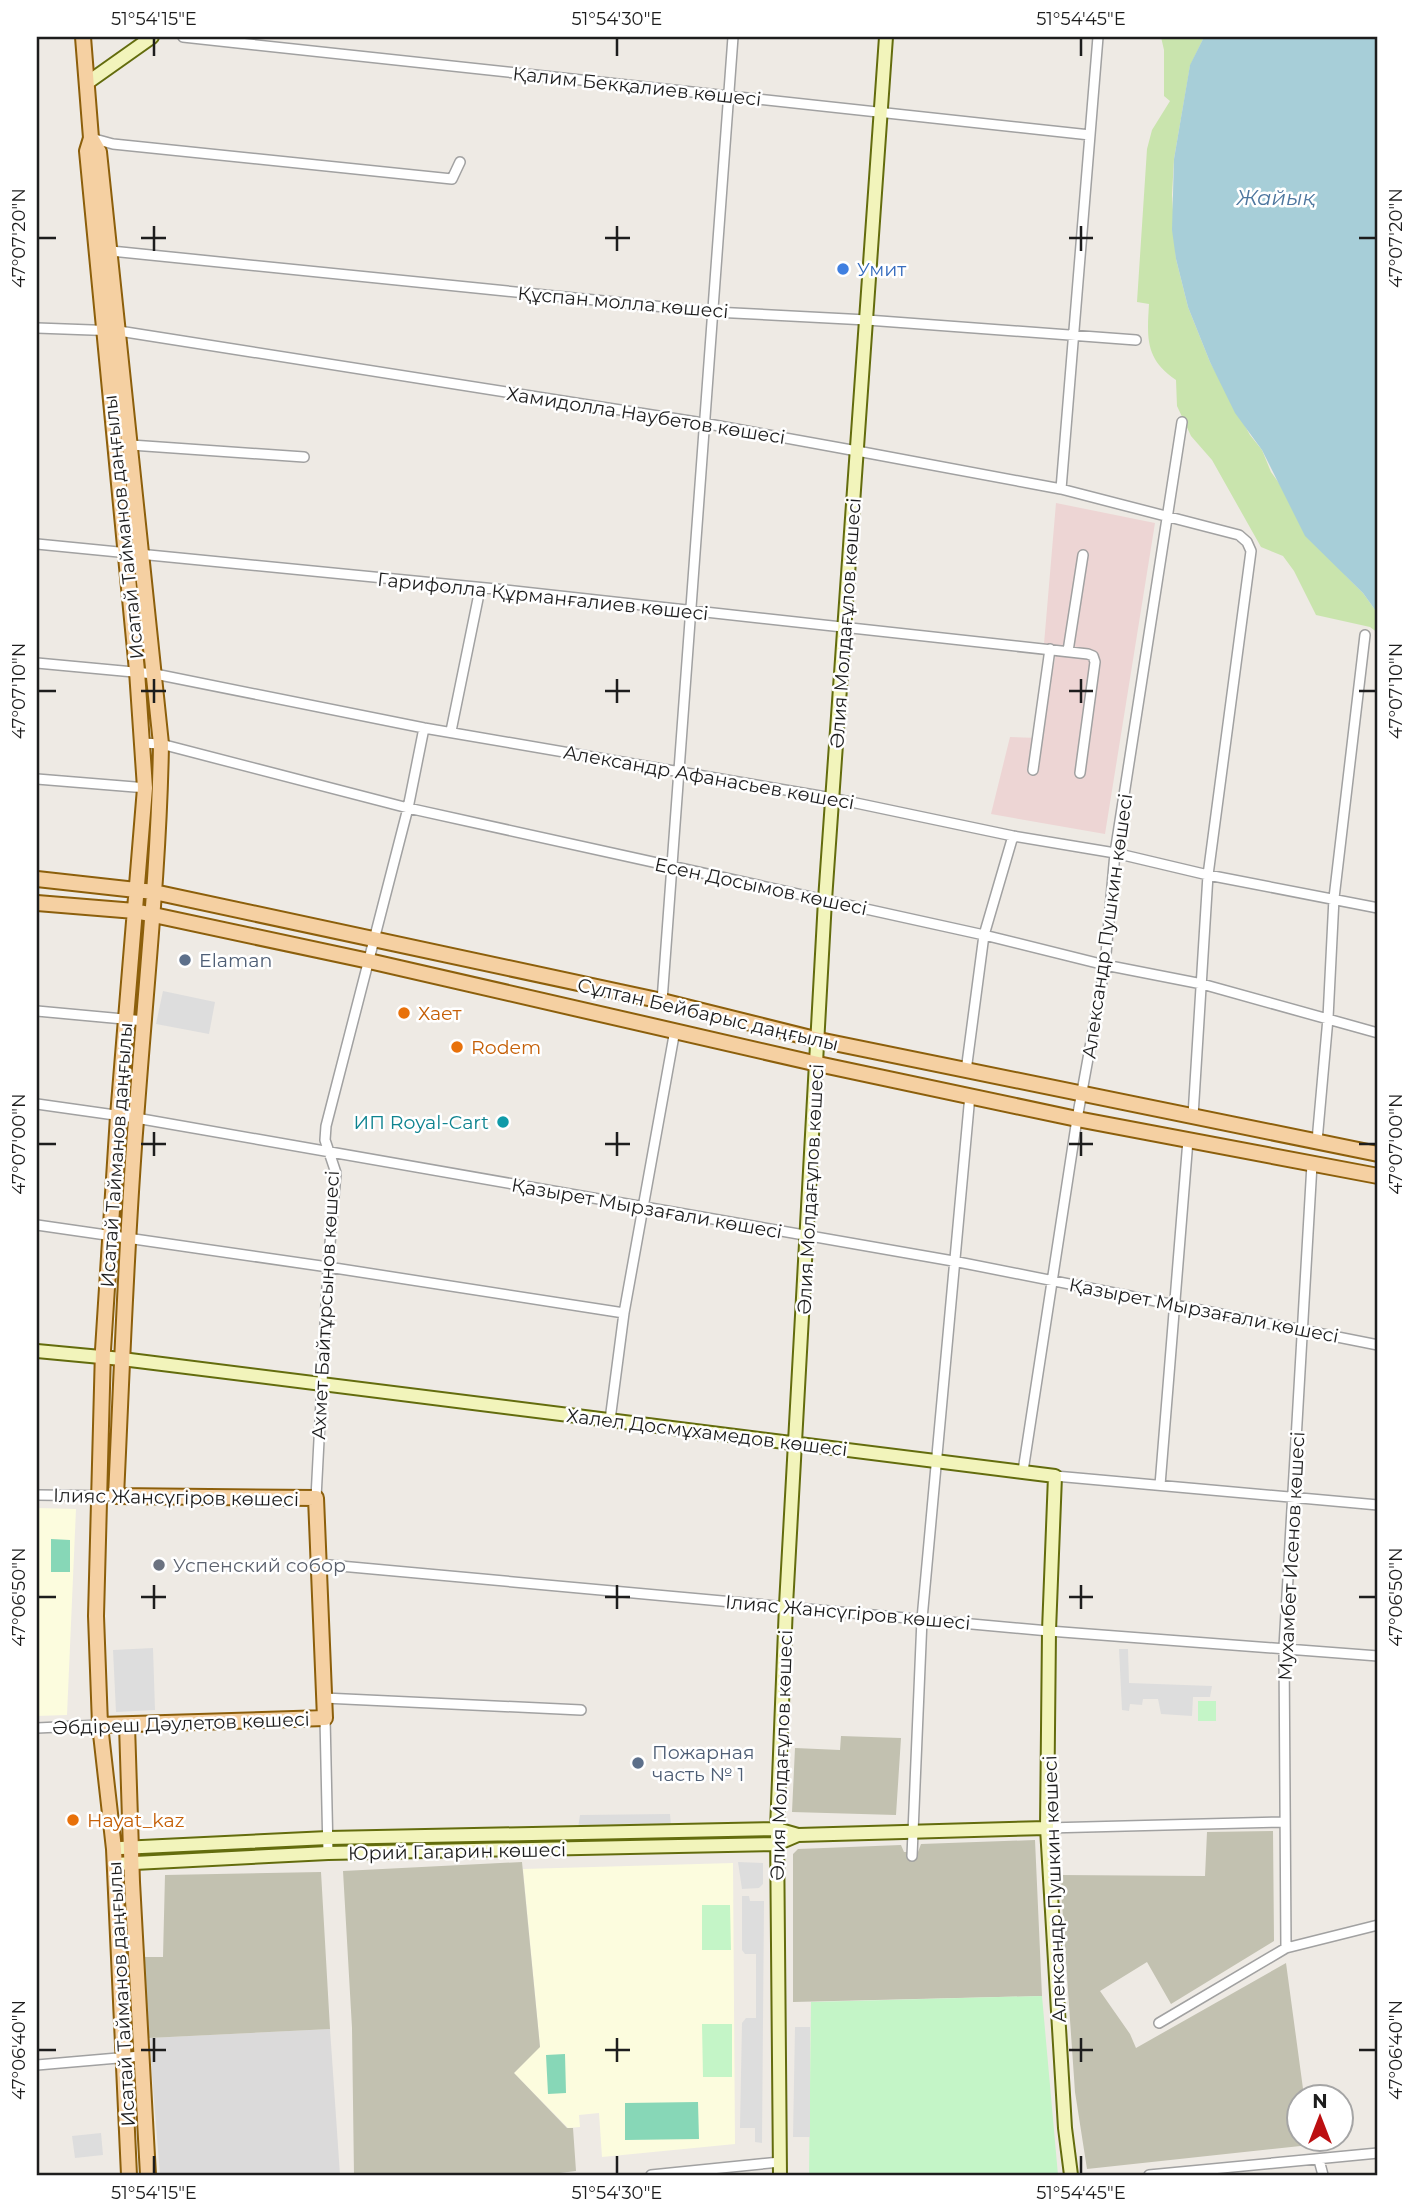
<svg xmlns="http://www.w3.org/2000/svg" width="1415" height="2212" font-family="Montserrat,sans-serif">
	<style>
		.residential { fill: #dbdada }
		.commercial { fill: #edd5d4 }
		.education { fill: #fcfcde }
		.construction { fill: #c2c1b0 }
		.grass { fill: #c9e4ad }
		.park { fill: #c4f5c7 }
		.pitch { fill: #87d7b7 }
		.parking { fill: #ddd }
		.water { fill: #a7ced8 }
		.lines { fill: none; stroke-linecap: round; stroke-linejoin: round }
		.street-casing { stroke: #a1a1a1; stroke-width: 12 }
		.secondary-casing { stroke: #636c0d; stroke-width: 16 }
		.primary-casing { stroke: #8c5f0b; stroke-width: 18 }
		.street { stroke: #fff; stroke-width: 9 }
		.secondary { stroke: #f2f4bb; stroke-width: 12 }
		.primary { stroke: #f5d0a2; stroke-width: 14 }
		.ticks { fill: none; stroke: #1d1d1d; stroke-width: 2.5 }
		.shop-dot { fill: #3f7fe0; stroke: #fff; stroke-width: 2.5 }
		.service-dot { fill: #5c6f8a; stroke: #fff; stroke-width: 2.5 }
		.food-dot { fill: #e8710a; stroke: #fff; stroke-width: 2.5 }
		.culture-dot { fill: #0f9aa8; stroke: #fff; stroke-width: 2.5 }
		.worship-dot { fill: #6b7280; stroke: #fff; stroke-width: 2.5 }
		.labels { text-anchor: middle; stroke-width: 5; stroke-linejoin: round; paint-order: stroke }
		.street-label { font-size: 19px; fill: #1d1d1d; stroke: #fff }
		.shop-label { font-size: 19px; fill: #366cbe; stroke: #fff; text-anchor: start }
		.service-label { font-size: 19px; fill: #4e5e75; stroke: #fff; text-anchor: start }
		.food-label { font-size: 19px; fill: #c56008; stroke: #fff; text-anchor: start }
		.culture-label { font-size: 19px; fill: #0d838f; stroke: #fff; text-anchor: end }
		.worship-label { font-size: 19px; fill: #5b616d; stroke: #fff; text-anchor: start }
		.water-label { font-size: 21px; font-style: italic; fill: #4e779f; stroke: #fff }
		.neatline { fill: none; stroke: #1d1d1d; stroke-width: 2.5 }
		.ticks-label { font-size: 18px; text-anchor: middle; fill: #1d1d1d }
	</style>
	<rect width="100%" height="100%" fill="#eeeae4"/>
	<path class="residential" d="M330,2029L340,2175H160L149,2038Z"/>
	<path class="commercial" d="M1056,503L1155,523L1105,834L991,814L1010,737L1039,738L1057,649L1044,644Z"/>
	<path class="education" d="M37,1508L76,1509L67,1715L37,1716Z
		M733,1863L735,2144L602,2157L599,2113L579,2115L580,2127L568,2128L514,2073L540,2046L523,1869Z"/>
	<path class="construction" d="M841,1736L901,1738L896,1815L792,1812L795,1748L840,1750Z
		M1273,1831L1274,1941L1171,2004L1147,1962L1100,1991L1130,2034L1136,2048L1286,1963L1304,2096H1300V2138L1309,2139L1310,2145L1087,2169L1075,2092L1060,1875L1205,1876L1207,1832Z
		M1035,1840L1042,1996L793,2002V1854L798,1849L901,1845L904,1852H918L921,1844Z
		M522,1862L540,2047L514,2073L567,2128H573L576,2171L544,2175H354L352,2028L343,1871Z
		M321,1872L330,2029L149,2038L144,1957H163L165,1875Z"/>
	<path class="grass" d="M1161,37H1204L1190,66L1174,159L1172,195L1176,259L1188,307L1210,362L1250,435L1262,450L1271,472L1346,576L1363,593L1378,614V633L1370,627L1316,615L1294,571L1283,556L1261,547L1212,460L1191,436L1177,406L1176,380C1145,359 1147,338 1149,304L1137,302L1147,149L1152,130L1170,101L1164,96V50Z"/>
	<path class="park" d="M1198,1701H1216V1721H1198Z
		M702,1905H730L731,1950H702Z
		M1042,1996L1058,2175H809L811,2002Z
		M702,2024H732V2077H703Z"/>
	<path class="pitch" d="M51,1539L70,1540V1572H51Z
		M565,2054L566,2093L548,2094L546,2055Z
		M698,2102L699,2139L625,2140V2103Z"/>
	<path class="parking" d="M163,991L215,1002L209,1034L156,1024Z
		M153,1648L155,1710L116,1712L113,1650Z
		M1119,1649H1128L1129,1683L1212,1686L1210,1697H1193L1192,1716L1161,1714L1158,1699H1143L1142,1705L1130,1704L1129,1711L1122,1710Z
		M670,1814L671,1826L578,1828L580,1815Z
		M738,1862L763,1863V1884L759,1888L742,1889Z
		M742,1896H749L750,1901H764L762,2143L755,2142V2128H740L742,2023L746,2018H756V1954H745L742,1950Z
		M795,2027H810V2137H793Z
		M101,2133L103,2155L75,2158L72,2136Z"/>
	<path class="water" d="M1204,37H1378V614L1363,593L1305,536L1262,450L1235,413L1210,362L1188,307L1176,259L1172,230L1174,159L1190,65Z"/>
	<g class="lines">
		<g class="street-casing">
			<path id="street" d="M183,37L1090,135
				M91,138L113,144L452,179L460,162
				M111,251L714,312L867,320L1136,340
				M37,328L119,331L703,423L857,451L1061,489L1239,535L1247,542L1251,551L1208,875L1193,1116
				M131,445L304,457
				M1061,489L1098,37
				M37,544L496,589L1088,654L1093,656L1095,662L1080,773
				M1068,651L1083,555
				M37,663L155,674L424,728L832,798L1013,836L1115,853L1208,875L1378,908
				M451,731L480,589
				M142,743L161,744L408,808L984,935L1105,965L1202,984L1378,1033
				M1033,770L1050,649
				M37,779L147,788
				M662,1001L733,37
				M37,1011L145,1021
				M966,1071L984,935L1013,836
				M37,1104L136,1118L953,1261L1378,1345
				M1317,1141L1328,1018L1334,898L1365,635
				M37,1225L328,1267L624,1313
				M610,1420L624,1313L675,1030
				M1023,1471L1077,1119L1105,965L1115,853L1182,422
				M1055,1476L1378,1505
				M1160,1485L1188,1140
				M37,1495L116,1496
				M316,1498L328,1267L336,1173L325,1140L326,1126L408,808L424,728
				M318,1564L1049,1631L1378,1656
				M324,1698L581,1710
				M325,1718L328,1853
				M37,1728L100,1725
				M1047,1828L1284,1822
				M912,1856L922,1619L970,1095
				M1286,1948L1284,1647L1312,1164
				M1159,2023L1286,1948L1378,1925
				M37,2065L141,2056
				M1319,2160L1323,2175
				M651,2175L780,2162
				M1149,2175L1378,2153"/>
		</g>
		<g class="secondary-casing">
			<path id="secondary" d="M87,83L152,37
				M37,1351L122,1359L1055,1476L1049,1631L1047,1828L1065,2128L1071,2175
				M121,1848L328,1838L777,1829L798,1835L1047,1828
				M115,1864L328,1853L777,1844L798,1835
				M780,2175L777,1829L786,1605L825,900L886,37"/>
		</g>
		<g class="primary-casing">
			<path id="primary" d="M83,37L91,138L87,151L137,671L145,788L118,1116L103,1350L96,1616L100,1725L114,1849L129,2175
				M91,138L99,152L161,744C159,869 145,994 136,1120C126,1245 122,1370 116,1496L316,1498L325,1718L100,1725
				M37,879L154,892L662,1001L819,1040L1378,1154
				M37,903L135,911L369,961L818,1064L1077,1119L1378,1176
				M127,1725L132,1882L148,2175"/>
		</g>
		<use href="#street" class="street"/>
		<use href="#secondary" class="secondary"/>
		<use href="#primary" class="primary"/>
	</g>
	<path class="ticks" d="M154,38V56M617,38V56M1081,38V56M154,226V251M617,226V251M1081,226V251M38,238H56M141,238H166M605,238H630M1069,238H1093M1359,238H1376M154,679V703M617,679V703M1081,679V703M38,691H56M141,691H166M605,691H630M1069,691H1093M1359,691H1376M154,1132V1156M617,1132V1156M1081,1132V1156M38,1144H56M141,1144H166M605,1144H630M1069,1144H1093M1359,1144H1376M154,1585V1609M617,1585V1609M1081,1585V1609M38,1597H56M141,1597H166M605,1597H630M1069,1597H1093M1359,1597H1376M154,2038V2062M617,2038V2062M1081,2038V2062M38,2050H56M141,2050H166M605,2050H630M1069,2050H1093M1359,2050H1376M154,2156V2174M617,2156V2174M1081,2156V2174"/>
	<circle class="shop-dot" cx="843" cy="269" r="7"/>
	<g class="service-dot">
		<circle cx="185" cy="960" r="7"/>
		<circle cx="638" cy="1763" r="7"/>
	</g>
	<g class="food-dot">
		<circle cx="404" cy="1013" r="7"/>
		<circle cx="457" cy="1047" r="7"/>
		<circle cx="73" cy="1820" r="7"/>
	</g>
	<circle class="culture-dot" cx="503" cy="1122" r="7"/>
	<circle class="worship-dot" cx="159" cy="1565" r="7"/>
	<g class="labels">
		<g class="street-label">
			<text transform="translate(637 86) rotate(6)" y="7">Қалим Бекқалиев көшесі</text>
			<text transform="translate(623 302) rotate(5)" y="7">Құспан молла көшесі</text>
			<text transform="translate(646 415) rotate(9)" y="7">Хамидолла Наубетов көшесі</text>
			<text transform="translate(123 527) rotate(-96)" y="7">Исатай Тайманов даңғылы</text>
			<text transform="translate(543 596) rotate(6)" y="7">Гарифолла Құрманғалиев көшесі</text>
			<text transform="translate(845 623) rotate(-86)" y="7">Әлия Молдағұлов көшесі</text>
			<text transform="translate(709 777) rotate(10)" y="7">Александр Афанасьев көшесі</text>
			<text transform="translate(761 886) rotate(12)" y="7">Есен Досымов көшесі</text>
			<text transform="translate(1107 926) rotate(-82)" y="7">Александр Пушкин көшесі</text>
			<text transform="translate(708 1014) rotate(13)" y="7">Сұлтан Бейбарыс даңғылы</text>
			<text transform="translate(116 1155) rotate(-86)" y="7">Исатай Тайманов даңғылы</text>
			<text transform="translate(810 1189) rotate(-87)" y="7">Әлия Молдағұлов көшесі</text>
			<text transform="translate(647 1208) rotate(10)" y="7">Қазырет Мырзағали көшесі</text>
			<text transform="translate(325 1305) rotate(-87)" y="7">Ахмет Байтұрсынов көшесі</text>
			<text transform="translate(1204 1310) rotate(11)" y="7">Қазырет Мырзағали көшесі</text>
			<text transform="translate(707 1432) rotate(7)" y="7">Халел Досмұхамедов көшесі</text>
			<text transform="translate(176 1497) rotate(1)" y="7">Ілияс Жансүгіров көшесі</text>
			<text transform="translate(1291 1556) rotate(-87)" y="7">Мухамбет Исенов көшесі</text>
			<text transform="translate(848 1612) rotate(5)" y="7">Ілияс Жансүгіров көшесі</text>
			<text transform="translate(181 1723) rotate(-2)" y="7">Әбдіреш Дәулетов көшесі</text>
			<text transform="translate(781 1755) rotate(-88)" y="7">Әлия Молдағұлов көшесі</text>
			<text transform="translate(457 1851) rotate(-1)" y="7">Юрий Гагарин көшесі</text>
			<text transform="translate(1054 1889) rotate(-92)" y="7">Александр Пушкин көшесі</text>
			<text transform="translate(121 1994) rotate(-93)" y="7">Исатай Тайманов даңғылы</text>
		</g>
		<g class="shop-label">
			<text x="857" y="276">Умит</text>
		</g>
		<g class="service-label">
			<text x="199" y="967">Elaman</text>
			<text x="652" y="1759">Пожарная<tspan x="652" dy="22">часть № 1</tspan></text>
		</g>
		<g class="food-label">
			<text x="418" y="1020">Хает</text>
			<text x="471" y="1054">Rodem</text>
			<text x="87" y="1827">Hayat_kaz</text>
		</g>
		<g class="culture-label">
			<text x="489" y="1129">ИП Royal-Cart</text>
		</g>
		<g class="worship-label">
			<text x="173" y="1572">Успенский собор</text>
		</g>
		<g class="water-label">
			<text x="1276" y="205">Жайық</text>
		</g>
	</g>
	<rect width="1415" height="2212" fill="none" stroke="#ffffff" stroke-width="77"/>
	<g transform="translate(1320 2118)"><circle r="33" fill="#ffffff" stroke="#a5a5a5" stroke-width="2"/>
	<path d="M0-5L12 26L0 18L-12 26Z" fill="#bc0f11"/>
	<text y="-10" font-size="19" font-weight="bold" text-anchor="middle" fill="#1d1d1d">N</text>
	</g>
	<rect x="38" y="38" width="1338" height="2136" class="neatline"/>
	<g class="ticks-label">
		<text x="154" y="25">51°54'15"E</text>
		<text x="617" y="25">51°54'30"E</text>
		<text x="1081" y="25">51°54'45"E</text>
		<text transform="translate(19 238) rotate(-90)" y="6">47°07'20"N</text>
		<text transform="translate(1396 238) rotate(-90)" y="6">47°07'20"N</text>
		<text transform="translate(19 691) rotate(-90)" y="6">47°07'10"N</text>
		<text transform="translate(1396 691) rotate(-90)" y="6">47°07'10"N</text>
		<text transform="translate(19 1144) rotate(-90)" y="6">47°07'00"N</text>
		<text transform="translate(1396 1144) rotate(-90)" y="6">47°07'00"N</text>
		<text transform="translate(19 1597) rotate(-90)" y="6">47°06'50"N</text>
		<text transform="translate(1396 1597) rotate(-90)" y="6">47°06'50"N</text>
		<text transform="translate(19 2050) rotate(-90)" y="6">47°06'40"N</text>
		<text transform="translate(1396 2050) rotate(-90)" y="6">47°06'40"N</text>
		<text x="154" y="2199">51°54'15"E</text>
		<text x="617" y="2199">51°54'30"E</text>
		<text x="1081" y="2199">51°54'45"E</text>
	</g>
</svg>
